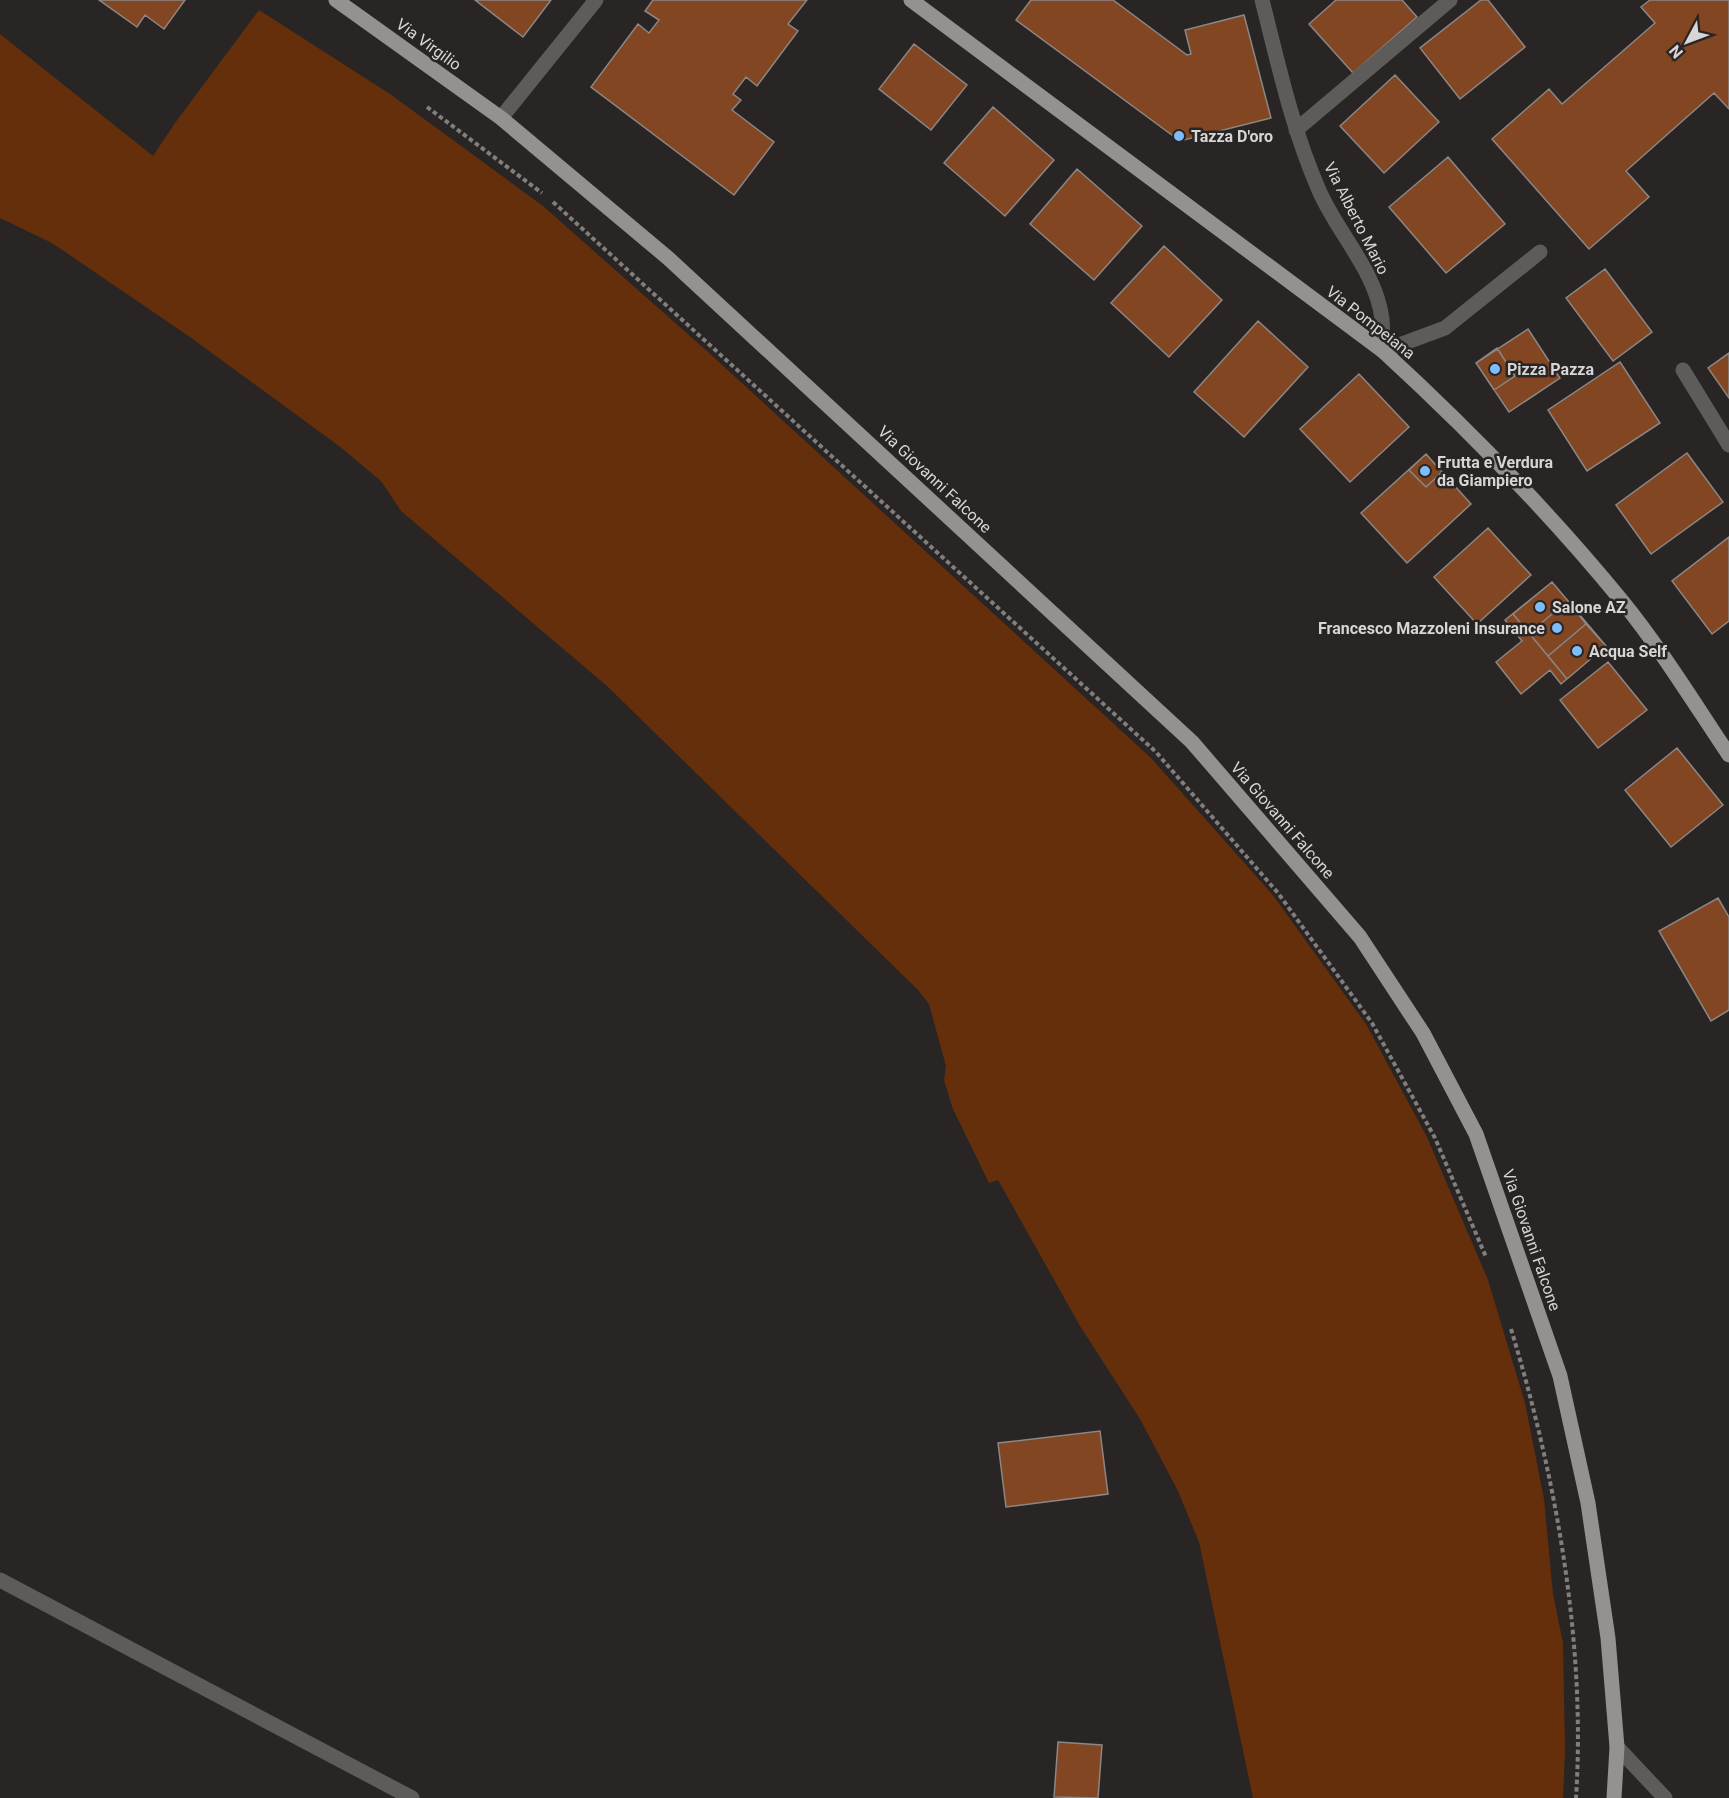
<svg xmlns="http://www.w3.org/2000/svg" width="1729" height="1798" font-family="Roboto,sans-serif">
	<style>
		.green { fill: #662f0b }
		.building { fill: #834623; stroke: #8a8785; stroke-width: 1.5 }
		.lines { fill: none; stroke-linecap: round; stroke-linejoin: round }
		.path { stroke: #817f7e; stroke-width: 4; stroke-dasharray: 4.5 3; stroke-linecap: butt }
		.minor { stroke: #5d5c5b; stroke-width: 15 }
		.major { stroke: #949190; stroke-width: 15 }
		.poi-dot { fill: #7fbdfa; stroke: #282524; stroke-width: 2 }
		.labels { text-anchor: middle; stroke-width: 5; stroke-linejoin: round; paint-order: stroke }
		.street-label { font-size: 16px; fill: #d7d5d5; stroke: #282524 }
		.poi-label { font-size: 16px; font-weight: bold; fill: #d7d5d5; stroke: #282524; text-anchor: start }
	</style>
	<rect width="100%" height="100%" fill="#282524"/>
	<path class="green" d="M259,10L390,94L543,206L708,352L1151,758L1272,894L1366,1024L1427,1137L1488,1280L1525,1403L1544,1499L1553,1594L1563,1643L1565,1751L1563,1798H1253L1199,1542L1178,1491L1140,1419L1080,1326L998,1180L989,1183L953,1109L944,1080L946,1066L929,1004L918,990L607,686L401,511L381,481L339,446L190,337L52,243L0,218V34L153,156L175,123Z"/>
	<path class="building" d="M99,0H185L164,29L145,15L137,27Z
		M475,0H551L523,37Z
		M653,0H807L788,24L798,31L757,86L746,77L733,94L741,100L732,110L774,142L734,195L591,87L638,24L649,33L659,20L645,11Z
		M1031,0H1113L1187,55L1191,54L1185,30L1244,15L1271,118L1180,141L1016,20Z
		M1336,0H1402L1417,17L1353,73L1309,24Z
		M1481,0H1488L1525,47L1460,99L1420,48Z
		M1650,0H1729V109L1714,93L1626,171L1649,197L1589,249L1492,139L1549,89L1562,104L1655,23L1641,7Z
		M914,44L967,85L931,130L879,89Z
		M1395,75L1439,122L1384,173L1340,126Z
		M993,107L1054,160L1005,216L944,163Z
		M1448,157L1505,224L1446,273L1389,207Z
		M1077,169L1142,226L1094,280L1030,224Z
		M1164,246L1222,300L1169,357L1111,303Z
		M1605,269L1652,332L1613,361L1566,298Z
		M1258,321L1308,367L1244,437L1194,392Z
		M1528,329L1560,378L1509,412L1476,363Z
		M1497,348L1515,376L1494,390L1476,363Z
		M1729,353V398L1708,368Z
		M1620,362L1660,423L1587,471L1548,410Z
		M1359,374L1409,427L1350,482L1300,429Z
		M1687,453L1723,502L1651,554L1616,505Z
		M1426,454L1442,472L1426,487L1409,470Z
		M1426,454L1471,504L1407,563L1361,513Z
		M1488,528L1531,575L1477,624L1434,577Z
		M1729,537V621L1712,634L1672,581Z
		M1552,582L1568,601L1529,633L1513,614Z
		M1552,582L1606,646L1561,684L1550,670L1521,694L1496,662L1522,641L1505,620Z
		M1568,601L1586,624L1548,656L1529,633Z
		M1586,624L1606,646L1567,679L1548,656Z
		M1608,662L1647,710L1598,748L1560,700Z
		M1677,748L1723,805L1671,847L1625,790Z
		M1718,898L1729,917V1010L1711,1021L1659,931Z
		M1100,1431L1108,1494L1006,1507L998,1443Z
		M1058,1742L1102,1745L1098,1798L1054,1797Z"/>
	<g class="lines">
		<path class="path" d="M427,107L542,193
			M553,202L1156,752L1278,893L1372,1023L1435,1138L1486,1257
			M1511,1329C1556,1477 1586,1643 1576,1798"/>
		<path class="minor" d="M1262,0C1278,63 1292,128 1318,188C1336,232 1376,270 1382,319C1383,329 1382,340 1383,351L1445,328L1540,252
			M501,118L596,0
			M1296,130L1450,0
			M1683,370L1729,445
			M0,1580L412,1798
			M1617,1747L1665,1798"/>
		<path class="major" d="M336,0L501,118L668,258L1192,742L1360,937L1423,1033L1476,1134L1560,1376L1588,1503L1608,1638L1617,1747L1614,1798
			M911,0L1383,351C1468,429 1549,512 1622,601C1661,649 1694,703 1729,755"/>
	</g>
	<g class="poi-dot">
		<circle cx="1179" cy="136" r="6"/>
		<circle cx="1495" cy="369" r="6"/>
		<circle cx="1425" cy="471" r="6"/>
		<circle cx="1540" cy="607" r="6"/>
		<circle cx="1557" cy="628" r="6"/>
		<circle cx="1577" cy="651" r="6"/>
	</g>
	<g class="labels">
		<g class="street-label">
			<text transform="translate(429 44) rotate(36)" y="6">Via Virgilio</text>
			<text transform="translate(1357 218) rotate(63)" y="6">Via Alberto Mario</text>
			<text transform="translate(1371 322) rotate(38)" y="6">Via Pompeiana</text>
			<text transform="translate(935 479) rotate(43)" y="6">Via Giovanni Falcone</text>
			<text transform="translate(1283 820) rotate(49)" y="6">Via Giovanni Falcone</text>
			<text transform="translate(1532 1240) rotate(71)" y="6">Via Giovanni Falcone</text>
		</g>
		<g class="poi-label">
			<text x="1191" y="142">Tazza D'oro</text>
			<text x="1507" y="375">Pizza Pazza</text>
			<text x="1437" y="468">Frutta e Verdura<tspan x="1437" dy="18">da Giampiero</tspan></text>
			<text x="1552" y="613">Salone AZ</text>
			<text x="1545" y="634" text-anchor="end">Francesco Mazzoleni Insurance</text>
			<text x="1589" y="657">Acqua Self</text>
		</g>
	</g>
	<g transform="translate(1687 42) rotate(229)" stroke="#282524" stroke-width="4.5" paint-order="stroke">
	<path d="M0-4.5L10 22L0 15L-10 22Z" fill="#d7d5d5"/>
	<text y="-9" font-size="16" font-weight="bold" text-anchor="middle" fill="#d7d5d5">N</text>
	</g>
</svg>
